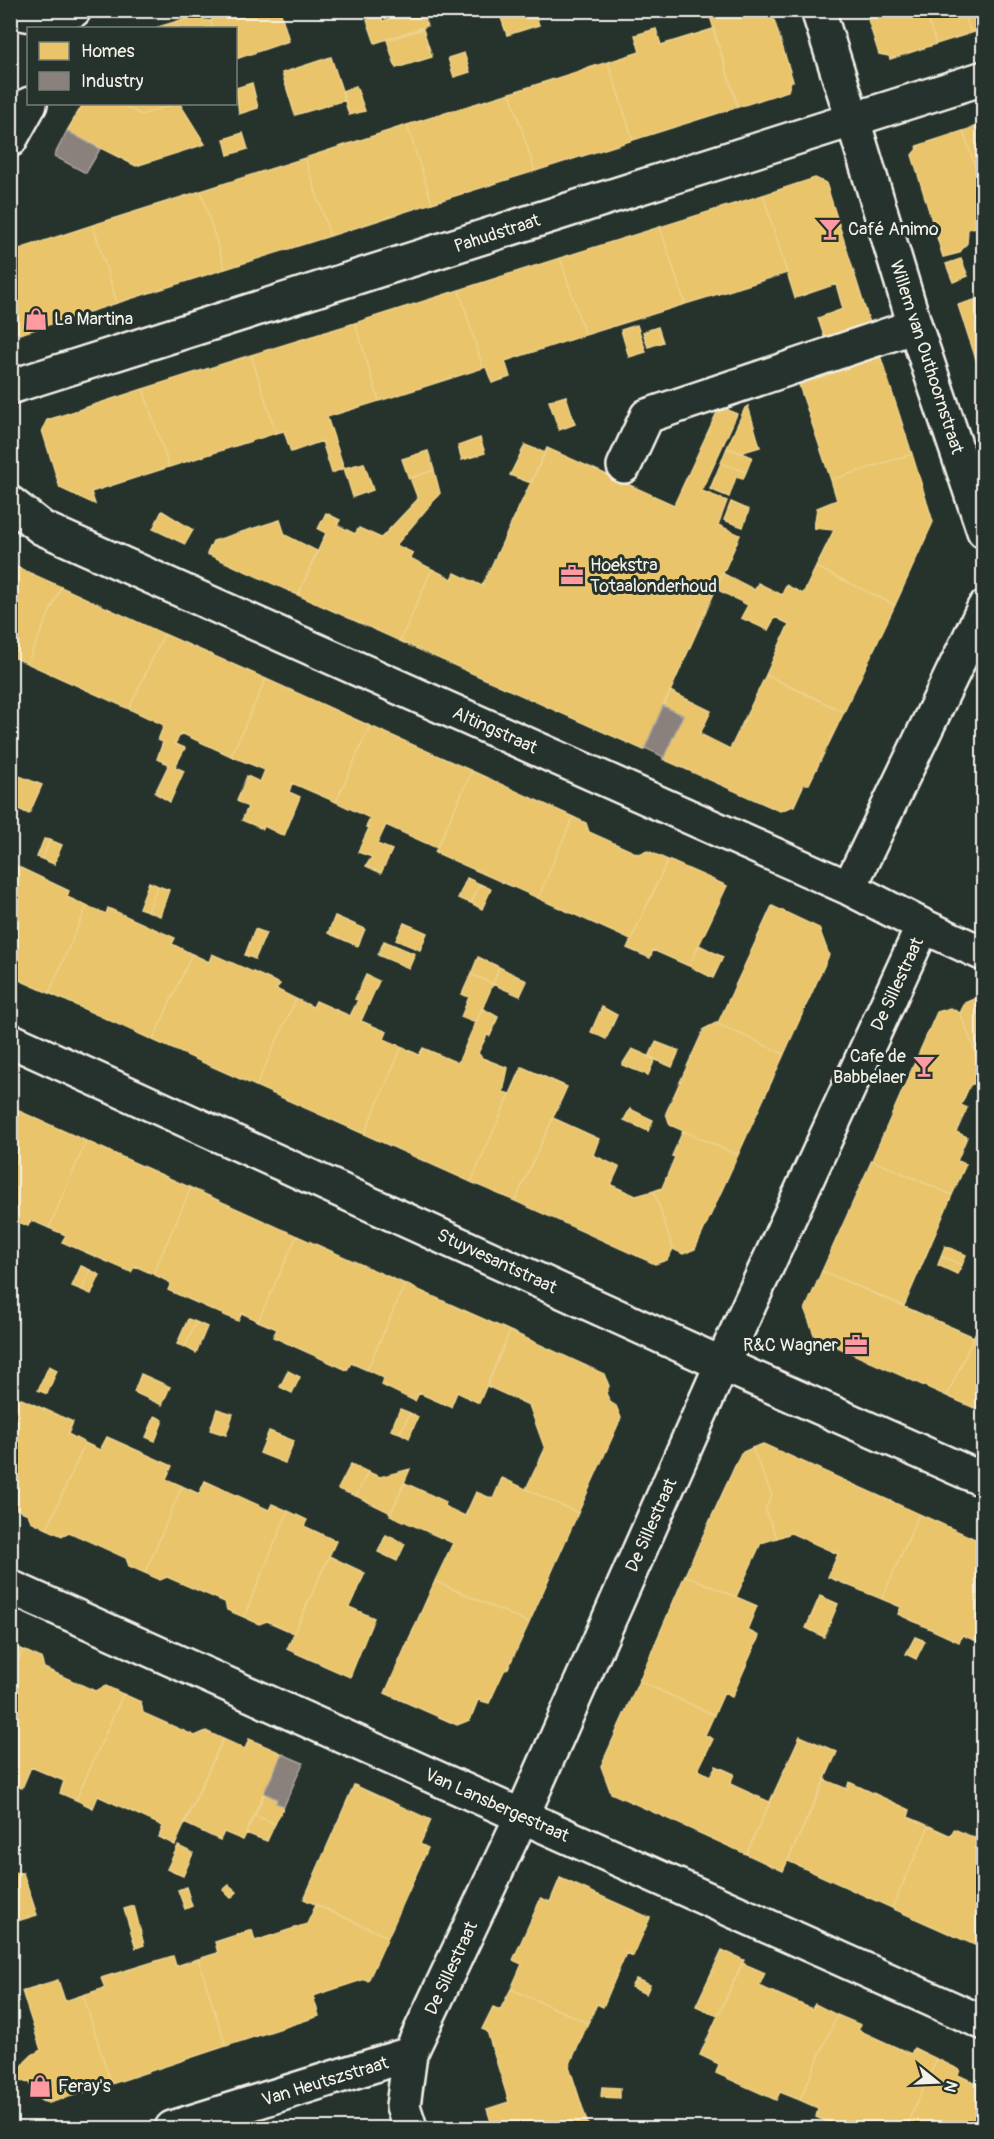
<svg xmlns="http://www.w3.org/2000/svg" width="994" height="2139" font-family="Pangolin,sans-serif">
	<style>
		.homes { fill: #e9c46a; stroke: #ecd290; stroke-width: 1.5 }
		.industry { fill: #8a817c; stroke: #aaa39c; stroke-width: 1.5 }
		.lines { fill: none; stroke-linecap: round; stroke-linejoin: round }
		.minor-casing { stroke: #f4f1e8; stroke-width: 38 }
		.minor { stroke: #26332d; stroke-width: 33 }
		.labels { text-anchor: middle; stroke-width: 6; stroke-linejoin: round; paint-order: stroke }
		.poi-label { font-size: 18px; fill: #f4f1e8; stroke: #26332d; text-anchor: start }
		.street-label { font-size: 18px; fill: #f4f1e8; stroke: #26332d }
	</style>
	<rect width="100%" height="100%" fill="#26332d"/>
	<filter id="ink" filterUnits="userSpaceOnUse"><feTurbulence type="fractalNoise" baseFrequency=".0167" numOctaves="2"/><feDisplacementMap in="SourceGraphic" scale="12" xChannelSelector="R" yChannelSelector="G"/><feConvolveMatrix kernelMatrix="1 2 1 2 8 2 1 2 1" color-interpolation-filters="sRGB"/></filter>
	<g filter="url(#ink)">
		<path class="homes" d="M216,10H280L289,41L236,59V28H213L211,21Z
			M403,10H422L427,26L375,43L367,20L380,15L383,21L404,14Z
			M503,10H534L539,25L507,35L499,12Z
			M708,10H771L793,81H791L788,91L738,107Z
			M865,10H925L936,44L890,59L889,56L879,54Z
			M925,10H963L971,33L936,44Z
			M963,10H984V29L971,33Z
			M201,14L204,20L211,21L213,28H155Z
			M423,29L432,57L396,68L387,40Z
			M656,29L661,45L713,29L738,107L633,140L608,62L640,52L635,35Z
			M464,53L470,72L454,77L448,58Z
			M331,57L345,100L295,115L282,73Z
			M608,62L633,140L535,171L510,93Z
			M252,83L258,108L239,114L236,88Z
			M356,86L365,111L349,115L342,91Z
			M510,93L535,171L432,203L407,125Z
			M83,104H121L141,115L174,104H180L205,144L136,166L67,131Z
			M121,104H174L141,115Z
			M984,124V192L963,131Z
			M407,125L432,203L330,236L305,158Z
			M963,131L984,192V225L968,229L967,243L959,253L943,257L912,155L918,148L917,146Z
			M243,133L248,149L228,155L224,139Z
			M305,158L330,236L225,269L201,191Z
			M815,178L826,183L870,324L826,342L818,318L843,309L836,284L795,298L763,195Z
			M201,191L225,269L117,303L93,225Z
			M763,195L787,273L685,304L660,227Z
			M93,225L117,303L20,334L10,329V252Z
			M660,227L685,304L585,335L560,258Z
			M560,258L585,335L505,361L510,377L492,383L486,367L483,368L459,290Z
			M961,259L968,276L953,282L946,264Z
			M459,290L483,368L379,401L355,323Z
			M984,297V359L977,362L958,305Z
			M355,323L379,401L327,417L344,468L332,473L322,441L291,452L284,431L276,433L251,355Z
			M637,325L646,352L629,357L621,330Z
			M658,327L663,342L648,347L643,332Z
			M878,349L912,454L831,480L796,376Z
			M251,355L276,433L169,467L143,389Z
			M984,359V383L977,362Z
			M143,389L169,467L91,492L95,504L60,488L42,430L47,420Z
			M566,396L575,424L559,430L549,401Z
			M720,406L737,414L702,491L727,501L718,525L740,535L644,750L400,641L432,569L452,579L455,573L482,586L547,448L674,505Z
			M748,406L760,447L740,453L727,448L745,408Z
			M480,438L485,453L462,460L458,446Z
			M525,445L545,453L531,483L510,475Z
			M727,448L752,457L746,472L721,463Z
			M428,451L434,470L409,479L402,459Z
			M912,454L933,522L895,605L816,567L834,530L814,528L817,508L837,500L831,480Z
			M364,463L373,490L353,497L344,468Z
			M721,463L746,472L743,479L736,477L729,497L710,489Z
			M434,470L440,493L396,545L413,553L410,558L432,569L400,641L298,595L326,533L318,529L326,513L340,520L337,525L355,534L359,528L381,538L418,499L410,478Z
			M731,502L749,510L743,527L724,520Z
			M162,511L193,530L185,544L153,529Z
			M280,520L285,535L317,551L298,595L207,554L213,541Z
			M10,564L61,587L27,663L10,656Z
			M816,567L895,605L844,712L766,675L789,624L775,617L768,630L741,618L748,605L716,589L722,573L755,590L758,583L782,595L786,585L803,594Z
			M61,587L164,634L129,709L27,663Z
			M164,634L266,679L231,756L181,733L175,744L185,748L175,767L184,771L170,802L155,793L169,764L157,759L163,742L158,740L164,725L129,709Z
			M766,675L844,712L809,784H804L794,806L780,811L663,759L683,715L663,706L670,691L711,711L700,734L730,749Z
			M266,679L370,726L336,802L292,783L289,792L300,797L284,836L264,826L263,829L242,820L248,807L237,801L247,776L260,782L265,770L231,756Z
			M370,726L472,771L437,848L386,825L377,844L392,850L381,873L366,866L372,857L358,852L369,828L366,827L370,818L336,802Z
			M472,771L573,817L538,898L435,852Z
			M19,776L42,785L29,814L10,805V795Z
			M573,817L586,823L589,832L638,854L648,851L668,860L631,940L538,898Z
			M44,839L50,840L42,859L37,857Z
			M50,840L62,845L54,864L42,859Z
			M668,860L727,886L689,966L653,950L650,958L627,948Z
			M10,863L69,891L67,897L87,906L49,993L10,976Z
			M467,878L480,884L471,903L458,898Z
			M149,882L158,886L148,911L139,908Z
			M480,884L491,889L482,909L471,903Z
			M158,886L169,890L160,916L148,911Z
			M87,906L106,914L108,908L175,938L172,944L192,954L153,1040L49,993Z
			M772,906L819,928L829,955L784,1054L716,1023H718Z
			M335,916L365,929L358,946L328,933Z
			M404,923L427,933L420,950L396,940Z
			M255,929L266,933L255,959L245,955Z
			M384,941L415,954L409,968L378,955Z
			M699,945L723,957L713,978L689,966Z
			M192,954L209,962L212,954L280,984L276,989L296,999L256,1086L153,1040Z
			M478,957L499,967L493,984L471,974Z
			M499,967L527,981L520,996L493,984Z
			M471,974L493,984L476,1023L461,1017L469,997L462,994Z
			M366,975L379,981L361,1021L387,1032L384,1039L402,1047L364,1134L256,1086L296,999L313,1007L316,1001L350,1016L358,1000L355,999Z
			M977,998L984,1001V1074L960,1013L965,1003Z
			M602,1007L617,1015L606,1039L591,1032Z
			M482,1008L498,1017L490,1036L487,1035L478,1053L482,1058L508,1068L503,1092L510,1094L471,1182L364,1134L402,1047L419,1055L423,1048L458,1063Z
			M950,1008L960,1013L984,1074V1080L970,1085L961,1105L967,1108L956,1132L967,1137L957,1161L966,1164L952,1195L872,1160L937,1012Z
			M716,1023L784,1054L738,1155L670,1125L666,1113L704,1029Z
			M656,1042L679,1051L672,1067L649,1057Z
			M632,1049L655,1059L648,1075L622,1065Z
			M522,1067L567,1087L515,1201L471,1182Z
			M10,1107L86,1141L49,1228L31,1220L28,1226L10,1219Z
			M630,1109L653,1120L648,1131L624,1120Z
			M553,1118L599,1139L593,1155L619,1167L611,1185L636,1196L654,1191L673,1249L667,1260L655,1264L515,1201Z
			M683,1131L738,1155L695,1249L683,1254L673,1249L654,1191L662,1188L675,1157L672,1156Z
			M86,1141L191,1188L153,1274L135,1266L131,1272L62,1242L66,1235L49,1228Z
			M872,1160L952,1195L904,1306L822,1271Z
			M191,1188L297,1236L258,1321L242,1313L238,1321L168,1290L171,1283L153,1274Z
			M297,1236L405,1284L367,1370L351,1363L347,1370L273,1337L277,1329L258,1321Z
			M945,1246L966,1255L962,1265L941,1256Z
			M941,1256L962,1265L957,1274L938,1265Z
			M81,1266L90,1270L82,1290L72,1286Z
			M90,1270L100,1275L91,1294L82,1290Z
			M822,1271L974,1337L947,1396L815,1337L805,1310Z
			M405,1284L510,1331L479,1403L457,1392L451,1407L419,1393L415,1401L382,1385L384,1378L367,1370Z
			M984,1314V1412L947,1396Z
			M188,1319L196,1322L185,1347L177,1344Z
			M196,1322L207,1327L196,1353L185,1347Z
			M510,1331L604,1374L609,1386L606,1393L610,1402L616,1406L621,1418L578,1513L526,1489L545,1449L529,1405L487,1386Z
			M49,1366L57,1370L47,1394L38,1390Z
			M288,1371L300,1377L292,1393L280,1387Z
			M141,1374L170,1387L162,1405L134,1392Z
			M10,1394L73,1422L68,1434L85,1443L47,1529L31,1521L28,1514L10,1506Z
			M217,1409L233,1414L226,1435L210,1430Z
			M400,1409L410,1413L400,1433L391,1430Z
			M410,1413L418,1417L409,1438L400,1433Z
			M155,1416L163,1420L155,1441L146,1437Z
			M269,1431L294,1441L285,1463L260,1453Z
			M107,1437L172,1466L166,1479L182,1486L145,1573L129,1566L126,1558L69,1532L62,1536L47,1529L85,1443L100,1450Z
			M763,1444L919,1514L882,1599L828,1577L838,1554L791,1533L777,1538L765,1510L772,1495L752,1448Z
			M752,1448L772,1495L765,1510L777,1538L761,1543L736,1597L685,1575L741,1453Z
			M351,1464L368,1472L356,1496L338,1489Z
			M410,1469L391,1513L356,1496L368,1472L380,1477Z
			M502,1478L578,1513L529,1623L435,1581L453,1543L390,1515L405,1483L446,1502L445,1506L450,1509L465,1516L476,1492L493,1499Z
			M205,1481L269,1510L272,1504L288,1511L244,1617L227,1610L225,1602L167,1577L160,1580L145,1573L182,1486L199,1494Z
			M288,1511L307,1520L304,1526L336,1541L294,1633L267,1621L259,1624L244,1617Z
			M919,1514L984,1543V1644L962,1635L959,1642L898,1614L901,1607L882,1599Z
			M386,1535L405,1544L397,1561L378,1552Z
			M329,1556L365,1573L349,1607L374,1618L350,1677L287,1649Z
			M685,1575L757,1606L747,1630L759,1636L732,1697L724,1693L714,1715L639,1681Z
			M435,1581L529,1623L508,1668L504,1671L489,1703L478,1700L470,1720L457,1725L385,1693Z
			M820,1596L838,1604L824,1637L806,1628Z
			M915,1637L925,1641L916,1659L906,1654Z
			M10,1644L23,1650L10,1678Z
			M23,1650L41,1658L44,1668L95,1691L106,1686L123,1694L76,1800L60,1793L64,1781L31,1767L22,1788L10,1783V1678Z
			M639,1681L714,1715L705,1735L713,1739L698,1770L710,1776L716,1766L734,1774L730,1784L770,1802L746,1854L611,1793L601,1766Z
			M123,1694L141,1702L143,1713L195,1736L206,1731L223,1739L175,1845L159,1837L163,1826L98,1796L93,1808L76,1800Z
			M800,1736L837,1752L783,1871L746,1854Z
			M223,1739L245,1749L249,1739L283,1754L243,1840L224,1832L220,1840L184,1823Z
			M825,1780L847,1789L849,1782L910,1810L908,1817L929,1826L892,1908L788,1861Z
			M354,1785L431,1820L420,1844L428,1848L388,1937L304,1899Z
			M264,1793L277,1799L276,1803L284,1806L275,1824L254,1815Z
			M254,1815L275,1824L267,1841L246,1833Z
			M929,1826L951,1836L954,1829L984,1842V1949L892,1908Z
			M178,1846L193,1853L183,1876L167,1869Z
			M10,1872L23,1873L37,1915L17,1921L10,1902Z
			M560,1878L650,1918L633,1956L626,1953L603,2007L597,2004L588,2023L511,1989L522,1964L513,1960L541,1898L550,1902Z
			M229,1885L237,1892L231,1898L223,1890Z
			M186,1887L192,1906L185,1909L178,1890Z
			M316,1905L388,1937L368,1981L365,1979L313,1996L319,2016L226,2046L198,1959L218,1953L215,1942L252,1930L255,1941L307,1924Z
			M134,1906L144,1945L136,1948L124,1909Z
			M722,1950L744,1960L718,2016L696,2006Z
			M173,1956L176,1966L198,1959L226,2046L111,2084L83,1995L105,1988L101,1978Z
			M742,1963L765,1973L759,1986L812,2009L815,2004L837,2015L800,2100L780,2092L776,2100L716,2073L719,2064L700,2055Z
			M636,1979L650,1985L646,1994L631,1987Z
			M58,1980L65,2001L83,1995L111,2084L49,2103L42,2101L35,2096L30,2082L19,2080L20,2070L25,2062L32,2055L41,2050L22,1991Z
			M511,1989L588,2023L569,2066L589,2128H493L487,2109L509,2102L487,2031L482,2029L493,2007L500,2010Z
			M837,2015L861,2025L858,2030L911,2054L914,2048L937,2059L905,2128H842L816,2117L818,2108L800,2100Z
			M937,2059L960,2070L958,2075L984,2087V2128H905Z
			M602,2087L620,2088V2098L601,2097Z"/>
		<path class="industry" d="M67,131L100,149L86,173L54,156Z
			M663,706L683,715L663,759L662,756L645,748Z
			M282,1754L303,1763L284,1806L276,1803L277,1799L264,1793Z"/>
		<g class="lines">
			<g class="minor-casing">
				<path id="minor" d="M818,10L853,120L915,326L984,531
					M10,11C33,16 52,19 74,10
					M10,140L30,104
					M10,387L984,78
					M624,466L647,416L915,326
					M10,503L42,528L849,888L923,926L984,954
					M849,888L984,608
					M10,1040L722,1364L984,1480
					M10,1587L984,2023
					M172,2128L410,2054
					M410,2128L403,2106L410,2054L522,1816L722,1364L923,926"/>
			</g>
			<use href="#minor" class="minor"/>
		</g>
	</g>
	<defs>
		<g id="bar-bare" transform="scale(1.8)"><path d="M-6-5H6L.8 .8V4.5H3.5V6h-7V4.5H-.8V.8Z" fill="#ff9aa2" stroke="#26332d" stroke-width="2.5" paint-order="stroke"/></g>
		<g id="shop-bare" transform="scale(1.8)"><path d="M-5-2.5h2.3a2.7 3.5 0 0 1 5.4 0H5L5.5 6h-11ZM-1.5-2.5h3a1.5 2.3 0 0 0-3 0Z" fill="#ff9aa2" stroke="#26332d" stroke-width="2.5" paint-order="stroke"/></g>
		<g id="office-bare" transform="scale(1.8)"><path d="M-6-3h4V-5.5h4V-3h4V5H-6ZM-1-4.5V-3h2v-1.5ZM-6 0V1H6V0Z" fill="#ff9aa2" stroke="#26332d" stroke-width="2.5" paint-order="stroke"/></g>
	</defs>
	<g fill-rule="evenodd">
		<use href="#bar-bare" x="830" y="229"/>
		<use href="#shop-bare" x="36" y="319"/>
		<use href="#office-bare" x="572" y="575"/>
		<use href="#bar-bare" x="924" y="1066"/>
		<use href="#office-bare" x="856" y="1345"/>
		<use href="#shop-bare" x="40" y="2086"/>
	</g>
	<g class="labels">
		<g class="poi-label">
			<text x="848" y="235">Café Animo</text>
			<text x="54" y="325">La Martina</text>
			<text x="590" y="571">Hoekstra<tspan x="590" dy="21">Totaalonderhoud</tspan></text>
			<text x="906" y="1062" text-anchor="end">Cafe de<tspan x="906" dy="21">Babbelaer</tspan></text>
			<text x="838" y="1351" text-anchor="end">R&amp;C Wagner</text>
			<text x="58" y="2092">Feray's</text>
		</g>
		<g class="street-label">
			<text transform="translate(497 233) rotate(-18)" y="6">Pahudstraat</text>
			<text transform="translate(927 357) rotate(72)" y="6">Willem van Outhoornstraat</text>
			<text transform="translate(495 730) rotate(24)" y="6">Altingstraat</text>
			<text transform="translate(897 984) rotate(-65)" y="6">De Sillestraat</text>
			<text transform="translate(497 1261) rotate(25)" y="6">Stuyvesantstraat</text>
			<text transform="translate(651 1525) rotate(-66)" y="6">De Sillestraat</text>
			<text transform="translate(497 1805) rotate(24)" y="6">Van Lansbergestraat</text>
			<text transform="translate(451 1968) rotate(-65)" y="6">De Sillestraat</text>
			<text transform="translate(325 2081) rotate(-17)" y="6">Van Heutszstraat</text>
		</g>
	</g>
	<rect width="994" height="2139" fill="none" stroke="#26332d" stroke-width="36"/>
	<rect x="18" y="18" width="958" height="2103" fill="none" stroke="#f4f1e8" stroke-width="2" filter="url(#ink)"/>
	<rect x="27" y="27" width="210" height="78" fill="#26332d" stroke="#787f78" stroke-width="1.5"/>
	<rect x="39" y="42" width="30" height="18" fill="#e9c46a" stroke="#787f78" stroke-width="1.5"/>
	<text x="81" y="57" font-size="18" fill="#f4f1e8">Homes</text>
	<rect x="39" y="72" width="30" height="18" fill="#8a817c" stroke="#787f78" stroke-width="1.5"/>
	<text x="81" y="87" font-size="18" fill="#f4f1e8">Industry</text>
	<g transform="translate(937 2082) rotate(108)" stroke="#26332d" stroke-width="4.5" paint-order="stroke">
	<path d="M0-4.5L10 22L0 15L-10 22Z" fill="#f4f1e8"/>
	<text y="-9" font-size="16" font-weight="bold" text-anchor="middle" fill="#f4f1e8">N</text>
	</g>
</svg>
